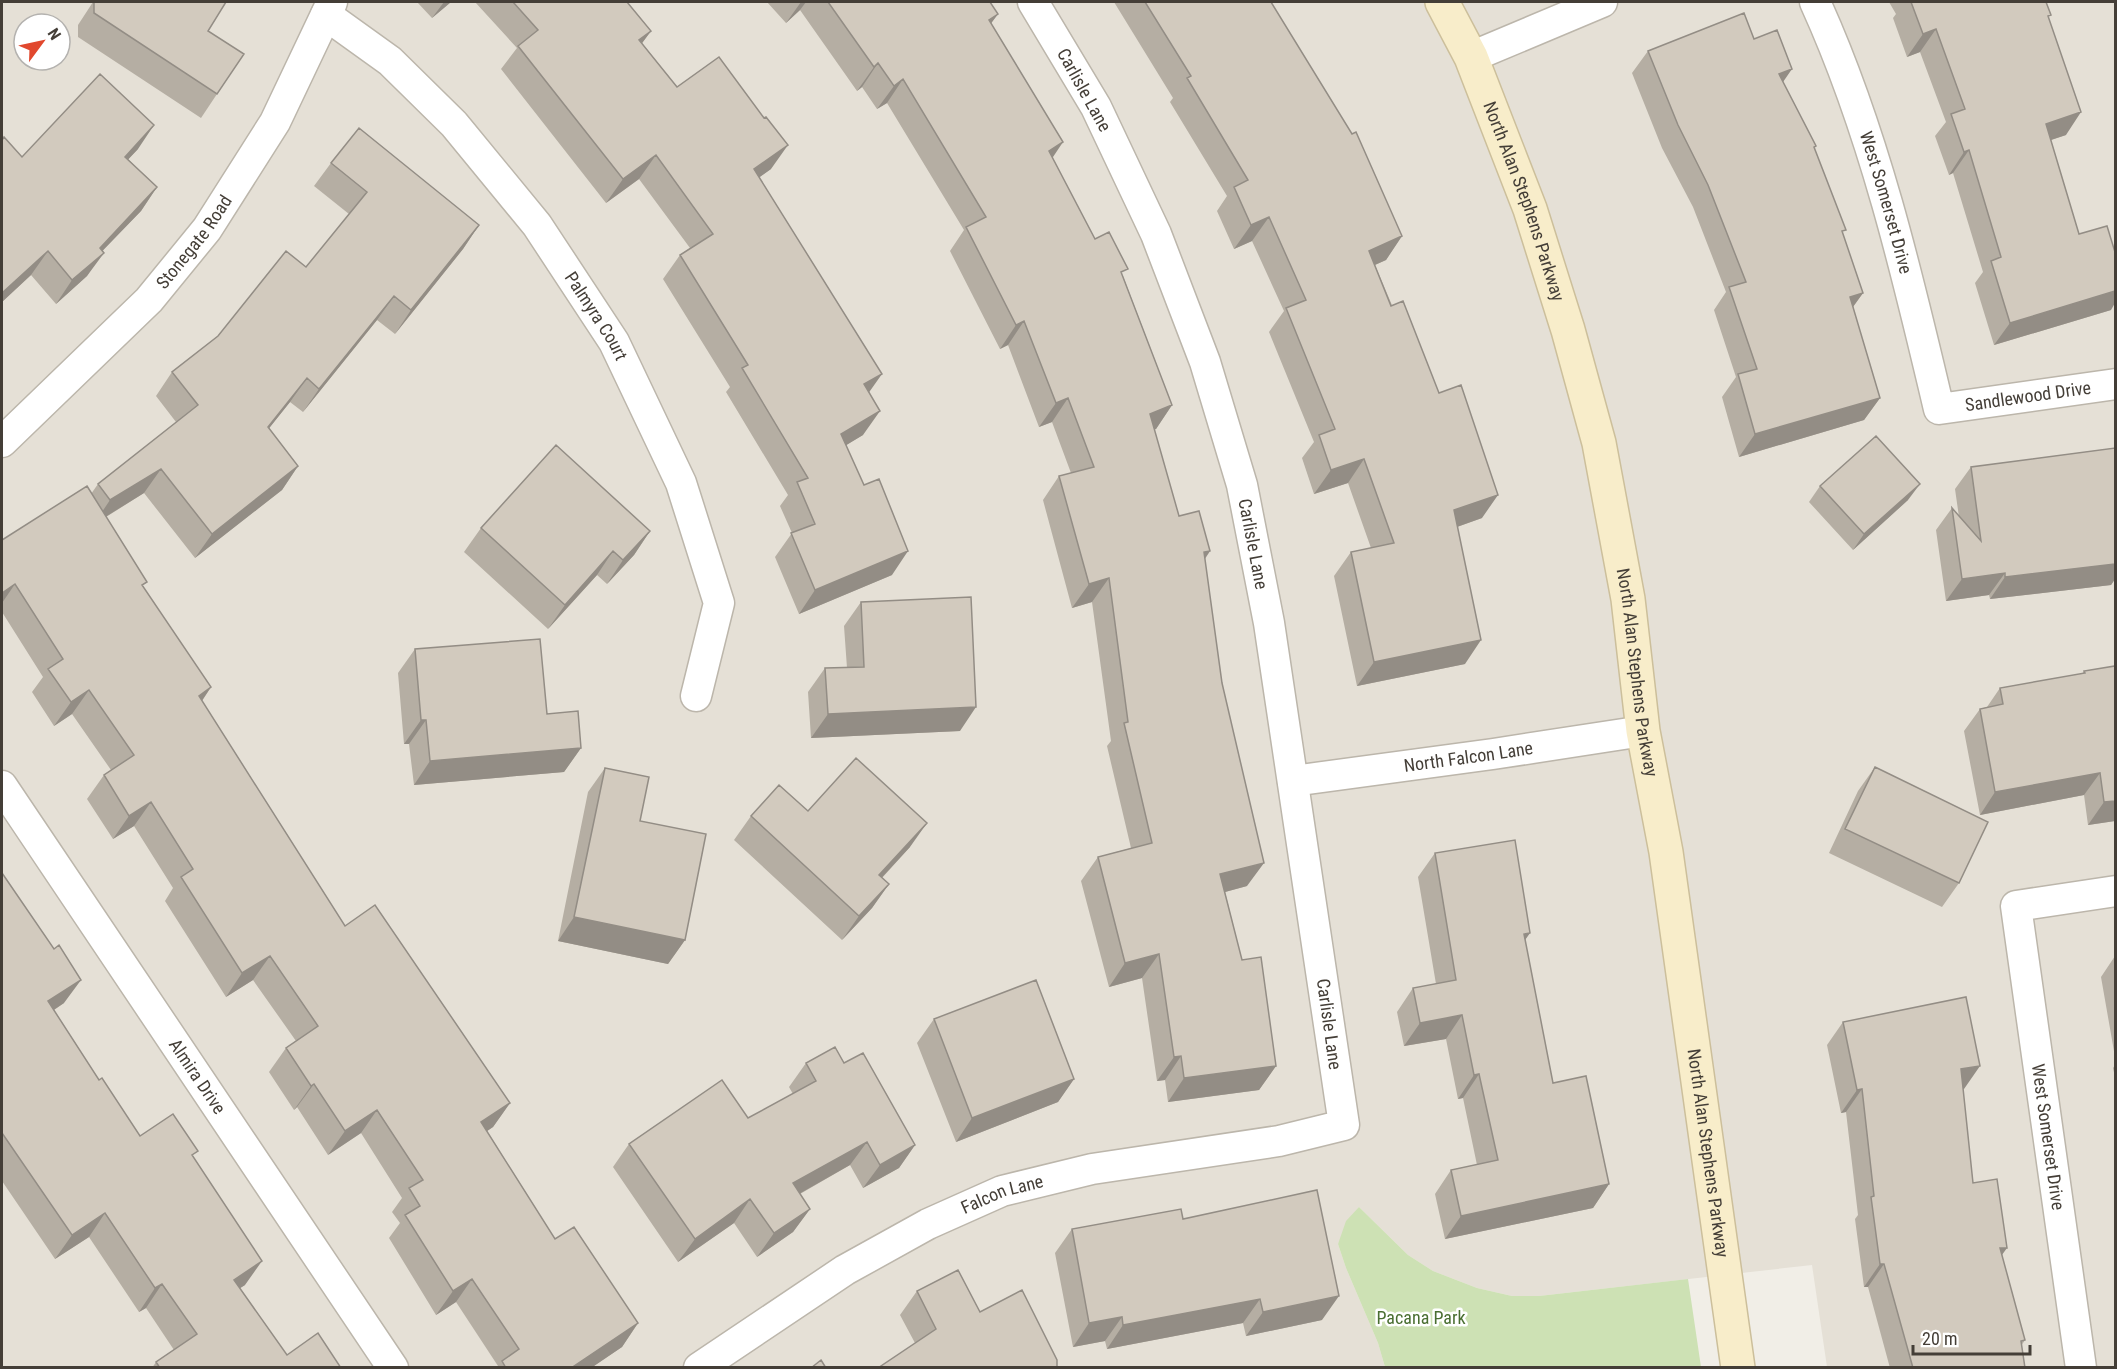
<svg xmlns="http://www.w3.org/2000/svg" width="2117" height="1369" font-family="'Roboto Condensed',sans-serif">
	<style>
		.residential { fill: #e5e0d6; fill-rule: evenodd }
		.green { fill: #cde1b4 }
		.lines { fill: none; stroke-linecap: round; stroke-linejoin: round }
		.street-casing { stroke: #bcb6ab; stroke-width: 33 }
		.secondary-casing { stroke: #ccbf9b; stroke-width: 36 }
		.street { stroke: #fff; stroke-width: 30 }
		.secondary { stroke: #f8edca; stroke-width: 33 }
		.wall { fill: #b5aea3 }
		.shaded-wall { fill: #938d85 }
		.building { fill: #d2cabe; stroke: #938d85; stroke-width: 1.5 }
		.labels { text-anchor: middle; stroke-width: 5; stroke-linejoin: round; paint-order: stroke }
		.street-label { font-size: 18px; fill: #443e37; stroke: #fff }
		.park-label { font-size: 18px; fill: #496e31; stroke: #fff }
	</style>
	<rect width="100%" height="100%" fill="#f1eee7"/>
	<path class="residential" d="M2,2H2115V1367H1827L1812,1265L1539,1296H1512L1477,1288L1433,1271L1408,1255L1359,1207L1338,1244L1346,1268L1378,1343L1385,1367L2,1368ZM24,24H60V60H24Z"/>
	<path class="green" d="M1359,1207L1408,1255L1433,1271L1477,1288L1512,1296H1539L1688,1279L1701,1367H1385L1378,1343L1346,1268L1338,1244L1346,1221Z"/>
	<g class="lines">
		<g class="street-casing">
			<g id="street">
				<path id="s1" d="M1815,2C1873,129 1907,273 1939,409L2116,384"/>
				<path id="s2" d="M326,15L390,61L454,124L537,225L614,342L681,483L719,603L696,696"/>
				<path d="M1471,57L1602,2"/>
				<path id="s3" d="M2,442L149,300L207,229L275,122L332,2"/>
				<path id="s4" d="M1293,781L1493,754L1643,731"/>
				<path id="s5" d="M2,786L393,1368"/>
				<path id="s6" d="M699,1368L845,1270L928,1224L1002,1191L1092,1169L1279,1141L1344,1125L1269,623L1242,485L1205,362L1156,234L1096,107L1033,2"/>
				<path d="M2081,1368L2016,906L2116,891"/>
			</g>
		</g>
		<g class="secondary-casing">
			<g id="secondary">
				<path id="s7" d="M1442,2L1471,57L1530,209L1568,330L1599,443L1628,599L1643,731L1666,852L1738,1368"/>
			</g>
		</g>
		<use href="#street" class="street"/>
		<use href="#secondary" class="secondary"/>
	</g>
	<path class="wall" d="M93,2H226L208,31L217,94L201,118L78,37V25Z
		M417,2H451L432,18Z
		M475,2H627L651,31L642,43L677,87L771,169L759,177L869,392L863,435L846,445L892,575L799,614L775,557L792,533L780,506L788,495L726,392L730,387L663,279L680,255L690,248L639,179L606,203L501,69L517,48Z
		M767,2H990L998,14L991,23L1052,158L1095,239L1123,276L1172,405L1156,429H1154L1179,516L1210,551L1205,559L1247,886L1225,892L1242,960L1276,1066L1259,1090L1168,1102L1165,1080L1157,1081L1142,978L1109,987L1081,881L1098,857L1131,848L1107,746L1111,741L1092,602L1072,608L1043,500L1059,476L1071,473L1052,422L1039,427L1008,345L1000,349L950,251L964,230L887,103L877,109L862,87L857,91L800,10L786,23Z
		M1114,2H1271L1402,236L1386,260L1375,265L1482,518L1457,527L1465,664L1357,686L1334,576L1351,552L1371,548L1348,483L1314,494L1302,458L1314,442L1269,332L1284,311L1252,241L1234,249L1217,211L1227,196L1170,102L1173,98Z
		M1889,2H2046L2066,135L2051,140L2079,234L2111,310L1994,345L1975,283L1983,272L1953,173L1949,175L1935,136L1946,122L1920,52L1907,57L1893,18L1896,14Z
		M1754,39L1783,82L1816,146L1814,149L1863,293L1853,307L1880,398L1864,420L1739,457L1722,397L1736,377L1714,310L1726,292L1693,207L1662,148L1632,73L1648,51Z
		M2,140L22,157L138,149L128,159L157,187L141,211L102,251L87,276L56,304L31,275L2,302Z
		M331,163L479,225L463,249L395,334L377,320L303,412L290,402L269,428L298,466L282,490L195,558L144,493L106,517L143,588L211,687L202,701L345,926L510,1103L493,1127L487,1131L555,1239L638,1323L622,1347L591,1368H497L498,1366L456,1302L436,1315L389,1238L400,1223L392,1212L402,1198L361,1133L328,1155L297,1107L294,1110L269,1072L286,1048L296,1041L253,980L226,997L165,901L173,888L134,826L113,839L87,799L104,775L111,770L72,714L54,726L32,692L43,677L2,612V540L91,494L98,484L176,422L156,396L172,372L306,267L349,214L314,186Z
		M2115,447V579L2111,585L1990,599L1989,595L1946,601L1936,530L1952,508L1959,517L1955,489L1971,467L2115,448Z
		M1820,486L1908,500L1853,550L1809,502Z
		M481,528L650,531L634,555L607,584L597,575L548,629L464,552Z
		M861,602L960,731L811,738L808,692L825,668H847L844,626Z
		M415,649L547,714L581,748L564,772L414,785L409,744H404L398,673Z
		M2084,671L2115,821L2088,825L2084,795L1980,815L1964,731L1980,709L1987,707L2000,688L2082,674Z
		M1875,767L1959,883L1942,907L1829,853L1858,791Z
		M605,768L640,821L685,940L668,964L558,941L588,792Z
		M808,811L910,847L882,878L889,884L872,908L842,940L734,840L751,816Z
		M1435,853L1530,933L1525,939L1553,1083L1609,1184L1593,1208L1445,1239L1435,1194L1451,1170L1477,1165L1463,1098L1458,1099L1446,1039L1404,1046L1397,1012L1413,988L1436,984L1418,877Z
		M2,873L64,1003L54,1010L99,1080L140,1136L193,1157L245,1285L240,1288L287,1355L341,1368H152L156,1362L174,1350L146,1308L139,1312L89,1237L55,1259L2,1181Z
		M2115,956V1057L2101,977Z
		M934,1019L1074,1079L1058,1102L956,1142L917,1043Z
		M1843,1022L1964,1089H1963L1973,1183L2002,1255L2025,1340L2021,1346L2025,1368H1890L1868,1287H1864L1855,1219L1858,1215L1846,1112L1841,1113L1827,1045Z
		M806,1063H844L915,1145L899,1168L863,1188L850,1165L800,1194L810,1209L793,1232L757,1257L734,1223L678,1262L613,1167L629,1144L748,1118L793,1094L789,1087Z
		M2115,1065V1077L2113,1068Z
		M1183,1219L1322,1320L1246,1336L1243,1323L1107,1349L1105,1341L1073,1347L1055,1253L1072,1229Z
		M917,1291L980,1312L915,1343L900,1315Z"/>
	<path class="shaded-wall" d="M444,2H451L432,18Z
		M801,2H806L800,10L786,23Z
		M998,14L981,37L989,20Z
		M1936,29L1920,52L1907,57L1923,34Z
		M651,31L634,54L639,40Z
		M878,63L862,87L857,91L874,67Z
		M1792,69L1776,92L1779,74Z
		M903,79L887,103L877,109L894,86Z
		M2081,112L2066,135L2030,147L2046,124Z
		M154,125L138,149L109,180L125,157Z
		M1063,142L1047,166L1049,151Z
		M788,145L771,169L738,193L754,169Z
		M1969,150L1953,173L1949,175L1964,152Z
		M656,155L639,179L606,203L623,179Z
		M157,187L141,211L84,270L104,253L87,276L56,304L72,280L100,248Z
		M1269,217L1252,241L1234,249L1251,225Z
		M479,225L463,249L395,334L411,310Z
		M1402,236L1386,260L1352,275L1369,251Z
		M48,251L31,275L2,302V293Z
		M2115,291V303L2111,310L1994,345L2010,323Z
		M1863,293L1847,315L1850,297Z
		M394,296L377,320L303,412L319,389Z
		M1024,321L1008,345L1000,349L1016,325Z
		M882,374L865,398L864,384Z
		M307,378L290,402L251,451L268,427Z
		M1068,398L1052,422L1039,427L1056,403Z
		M1880,398L1864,420L1739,457L1755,434Z
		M1172,405L1156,429L1133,437L1150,414Z
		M880,411L863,435L825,458L841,434Z
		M1364,459L1348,483L1314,494L1331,470Z
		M298,466L282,490L195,558L212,534Z
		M161,469L144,493L94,524L110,500Z
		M1920,484L1908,500L1853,550L1864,534Z
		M1498,495L1482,518L1437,534L1454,510Z
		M650,531L634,555L607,584L623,560Z
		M613,551L597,575L548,629L565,605Z
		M908,551L892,575L799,614L815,590Z
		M1210,551L1194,574L1204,552Z
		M2115,564V579L2111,585L1990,599L2005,577Z
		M2005,573L1989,595L1946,601L1962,579Z
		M1109,578L1092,602L1072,608L1089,584Z
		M15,584L2,603V593Z
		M1481,640L1465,664L1357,686L1374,662Z
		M211,687L195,711L199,696Z
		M89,690L72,714L54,726L71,702Z
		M976,707L960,731L811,738L828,714Z
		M421,720H426L409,744H404Z
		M581,748L564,772L414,785L430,761Z
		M2100,773L2084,795L1980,815L1995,792Z
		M2115,801V821L2088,825L2104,802Z
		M151,802L134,826L113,839L129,816Z
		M927,823L910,847L862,899L879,875Z
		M1264,863L1247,886L1203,898L1220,874Z
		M889,884L872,908L842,940L859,916Z
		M574,917L685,940L668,964L558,941Z
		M1530,933L1513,957L1524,934Z
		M1159,954L1142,978L1109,987L1125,963Z
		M270,956L253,980L226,997L242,973Z
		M81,980L64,1003L31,1025L48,1001Z
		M1462,1015L1446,1039L1404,1046L1420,1023Z
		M1181,1056L1165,1080L1157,1081L1174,1057Z
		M1276,1066L1259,1090L1168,1102L1184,1078Z
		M1980,1066L1964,1089L1945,1092L1961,1069Z
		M1479,1074L1463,1098L1458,1099L1474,1075Z
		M1074,1079L1058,1102L956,1142L972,1118Z
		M314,1084L297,1107L294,1110L311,1086Z
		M1862,1089L1846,1112L1841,1113L1857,1090Z
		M510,1103L493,1127L465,1146L481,1122Z
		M377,1110L361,1133L328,1155L345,1131Z
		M867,1142L850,1165L776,1207L793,1183Z
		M915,1145L899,1168L863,1188L880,1165Z
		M1609,1184L1593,1208L1445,1239L1461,1216Z
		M750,1199L734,1223L678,1262L695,1239Z
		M810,1209L793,1232L757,1257L774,1233Z
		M105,1213L89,1237L55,1259L72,1235Z
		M2000,1248H2007L1991,1270Z
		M262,1261L245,1285L217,1303L234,1280Z
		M1880,1264H1884L1868,1287H1864Z
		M472,1279L456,1302L436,1315L453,1291Z
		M162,1284L146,1308L139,1312L155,1288Z
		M1339,1296L1322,1320L1246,1336L1263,1312Z
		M1260,1299L1243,1323L1107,1349L1123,1325Z
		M1122,1317L1105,1341L1073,1347L1089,1323Z
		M638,1323L622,1347L591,1368H571Z"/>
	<path class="building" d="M94,2H226L208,31L244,54L217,94L94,13Z
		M513,2H627L651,31L639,40L677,87L719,57L764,118L766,117L788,145L754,169L882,374L864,384L880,411L841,434L864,485L879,479L908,551L815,590L791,533L815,524L797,482L808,478L742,368L748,365L680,255L713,234L656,155L623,179L518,46L538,30Z
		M828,2H990L998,14L989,20L1063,142L1049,151L1095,239L1109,232L1128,269L1121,272L1172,405L1150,414L1179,516L1199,511L1210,551L1204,552L1222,683L1264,863L1220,874L1242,960L1261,957L1276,1066L1184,1078L1181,1056L1174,1057L1159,954L1125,963L1098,857L1152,843L1124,723L1128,722L1109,578L1089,584L1059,476L1094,467L1068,398L1056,403L1024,321L1016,325L966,227L986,217L903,79L894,86L878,63L874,67Z
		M1145,2H1271L1352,134L1356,132L1402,236L1369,251L1391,306L1403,301L1439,393L1461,385L1498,495L1454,510L1481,640L1374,662L1351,552L1394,543L1364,459L1331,470L1319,435L1335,429L1286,308L1306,300L1269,217L1251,225L1234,187L1248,180L1187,78L1191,76Z
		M1911,2H2046L2051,15L2048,16L2081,112L2046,124L2079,234L2107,226L2115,252V291L2010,323L1991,261L2001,257L1969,150L1964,152L1951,114L1965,109L1936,29L1923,34Z
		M1744,13L1754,39L1777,30L1792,69L1779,74L1816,146L1814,147L1846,230L1842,231L1863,293L1850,297L1880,398L1755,434L1738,374L1757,369L1729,287L1746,282L1708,185L1678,125L1648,51Z
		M100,74L154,125L125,157L157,187L100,248L104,253L72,280L48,251L2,293V140L4,137L22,157Z
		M359,128L479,225L411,310L394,296L319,389L307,378L268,427L298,466L212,534L161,469L110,500L98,484L198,405L172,372L218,336L286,251L306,267L367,192L331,163Z
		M1876,436L1920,484L1864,534L1820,486Z
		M556,445L650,531L623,560L613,551L565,605L481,528Z
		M2115,448V564L2005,577V573L1962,579L1952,508L1981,541L1971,467Z
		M87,486L147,582L142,585L211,687L199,696L345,926L375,905L510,1103L481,1122L555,1239L574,1227L638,1323L571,1368H506L502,1361L519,1349L472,1279L453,1291L405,1215L420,1206L409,1188L423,1180L377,1110L345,1131L314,1084L311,1086L286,1048L318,1026L270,956L242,973L181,877L193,869L151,802L129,816L104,775L134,755L89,690L71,702L48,669L63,659L15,584L2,593V540Z
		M971,597L976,707L828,714L825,668L864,667L861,602Z
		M540,639L547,714L578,711L581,748L430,761L426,720H421L415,649Z
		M2115,666V801L2104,802L2100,773L1995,792L1980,709L2003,704L2000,688L2085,673L2084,671Z
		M856,758L927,823L879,875L889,884L859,916L751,816L779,785L808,811Z
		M1875,767L1988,822L1959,883L1845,829Z
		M605,768L649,777L640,821L706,834L685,940L574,917Z
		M1515,840L1530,933L1524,934L1553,1083L1586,1076L1609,1184L1461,1216L1451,1170L1498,1160L1479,1074L1474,1075L1462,1015L1420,1023L1413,988L1456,980L1435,853Z
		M2,873L54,949L59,945L81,980L48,1001L99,1080L102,1078L140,1136L173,1114L198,1151L192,1155L262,1261L234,1280L287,1355L318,1333L341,1368H160L156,1362L197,1334L162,1284L155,1288L105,1213L72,1235L2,1133Z
		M1036,980L1074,1079L972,1118L934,1019Z
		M1966,997L1980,1066L1961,1069L1973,1183L1997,1179L2007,1248H2000L2025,1340L2021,1341L2025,1368H1913L1884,1264H1880L1871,1197L1874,1196L1862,1089L1857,1090L1843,1022Z
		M835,1047L844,1063L863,1053L915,1145L880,1165L867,1142L793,1183L810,1209L774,1233L750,1199L695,1239L629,1144L722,1080L748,1118L816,1081L806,1063Z
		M1317,1190L1339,1296L1263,1312L1260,1299L1123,1325L1122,1317L1089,1323L1072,1229L1181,1209L1183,1219Z
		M958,1270L980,1312L1022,1290L1057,1360V1368H878L936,1329L917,1291Z
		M821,1360L826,1368H811Z"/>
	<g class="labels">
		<g class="street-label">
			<text transform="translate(1084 90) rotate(61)" y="6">Carlisle Lane</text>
			<text dy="6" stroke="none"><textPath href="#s7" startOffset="216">North Alan Stephens Parkway</textPath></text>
			<text dy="6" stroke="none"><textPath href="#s1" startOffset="213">West Somerset Drive</textPath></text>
			<text dy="6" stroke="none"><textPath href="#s3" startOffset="278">Stonegate Road</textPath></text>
			<text dy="6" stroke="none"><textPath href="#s2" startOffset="408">Palmyra Court</textPath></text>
			<text dy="6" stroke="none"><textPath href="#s1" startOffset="516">Sandlewood Drive</textPath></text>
			<text transform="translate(1253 544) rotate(79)" y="6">Carlisle Lane</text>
			<text dy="6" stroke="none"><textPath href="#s7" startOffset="702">North Alan Stephens Parkway</textPath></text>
			<text dy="6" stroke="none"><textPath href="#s4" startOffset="177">North Falcon Lane</textPath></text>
			<text transform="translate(1329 1024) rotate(82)" y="6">Carlisle Lane</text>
			<text dy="6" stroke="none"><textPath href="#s5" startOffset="350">Almira Drive</textPath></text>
			<text transform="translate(2048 1137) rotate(82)" y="6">West Somerset Drive</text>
			<text dy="6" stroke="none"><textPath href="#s7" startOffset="1188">North Alan Stephens Parkway</textPath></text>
			<text dy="6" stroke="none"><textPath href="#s6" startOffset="351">Falcon Lane</textPath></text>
		</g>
		<g class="park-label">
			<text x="1421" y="1324">Pacana Park</text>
		</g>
	</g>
	<rect width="2117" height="1369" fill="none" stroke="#443e37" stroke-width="6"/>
	<g transform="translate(42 42) rotate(57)"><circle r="28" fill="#ffffff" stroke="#b4b2af" stroke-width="1.5"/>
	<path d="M0-4.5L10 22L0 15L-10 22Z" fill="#e1482e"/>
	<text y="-9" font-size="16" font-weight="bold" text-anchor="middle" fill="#443e37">N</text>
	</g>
	<path d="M1913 1345v9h117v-9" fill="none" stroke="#443e37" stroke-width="3"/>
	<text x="1922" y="1345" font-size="18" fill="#443e37" stroke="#ffffff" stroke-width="4.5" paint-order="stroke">20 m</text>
</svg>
